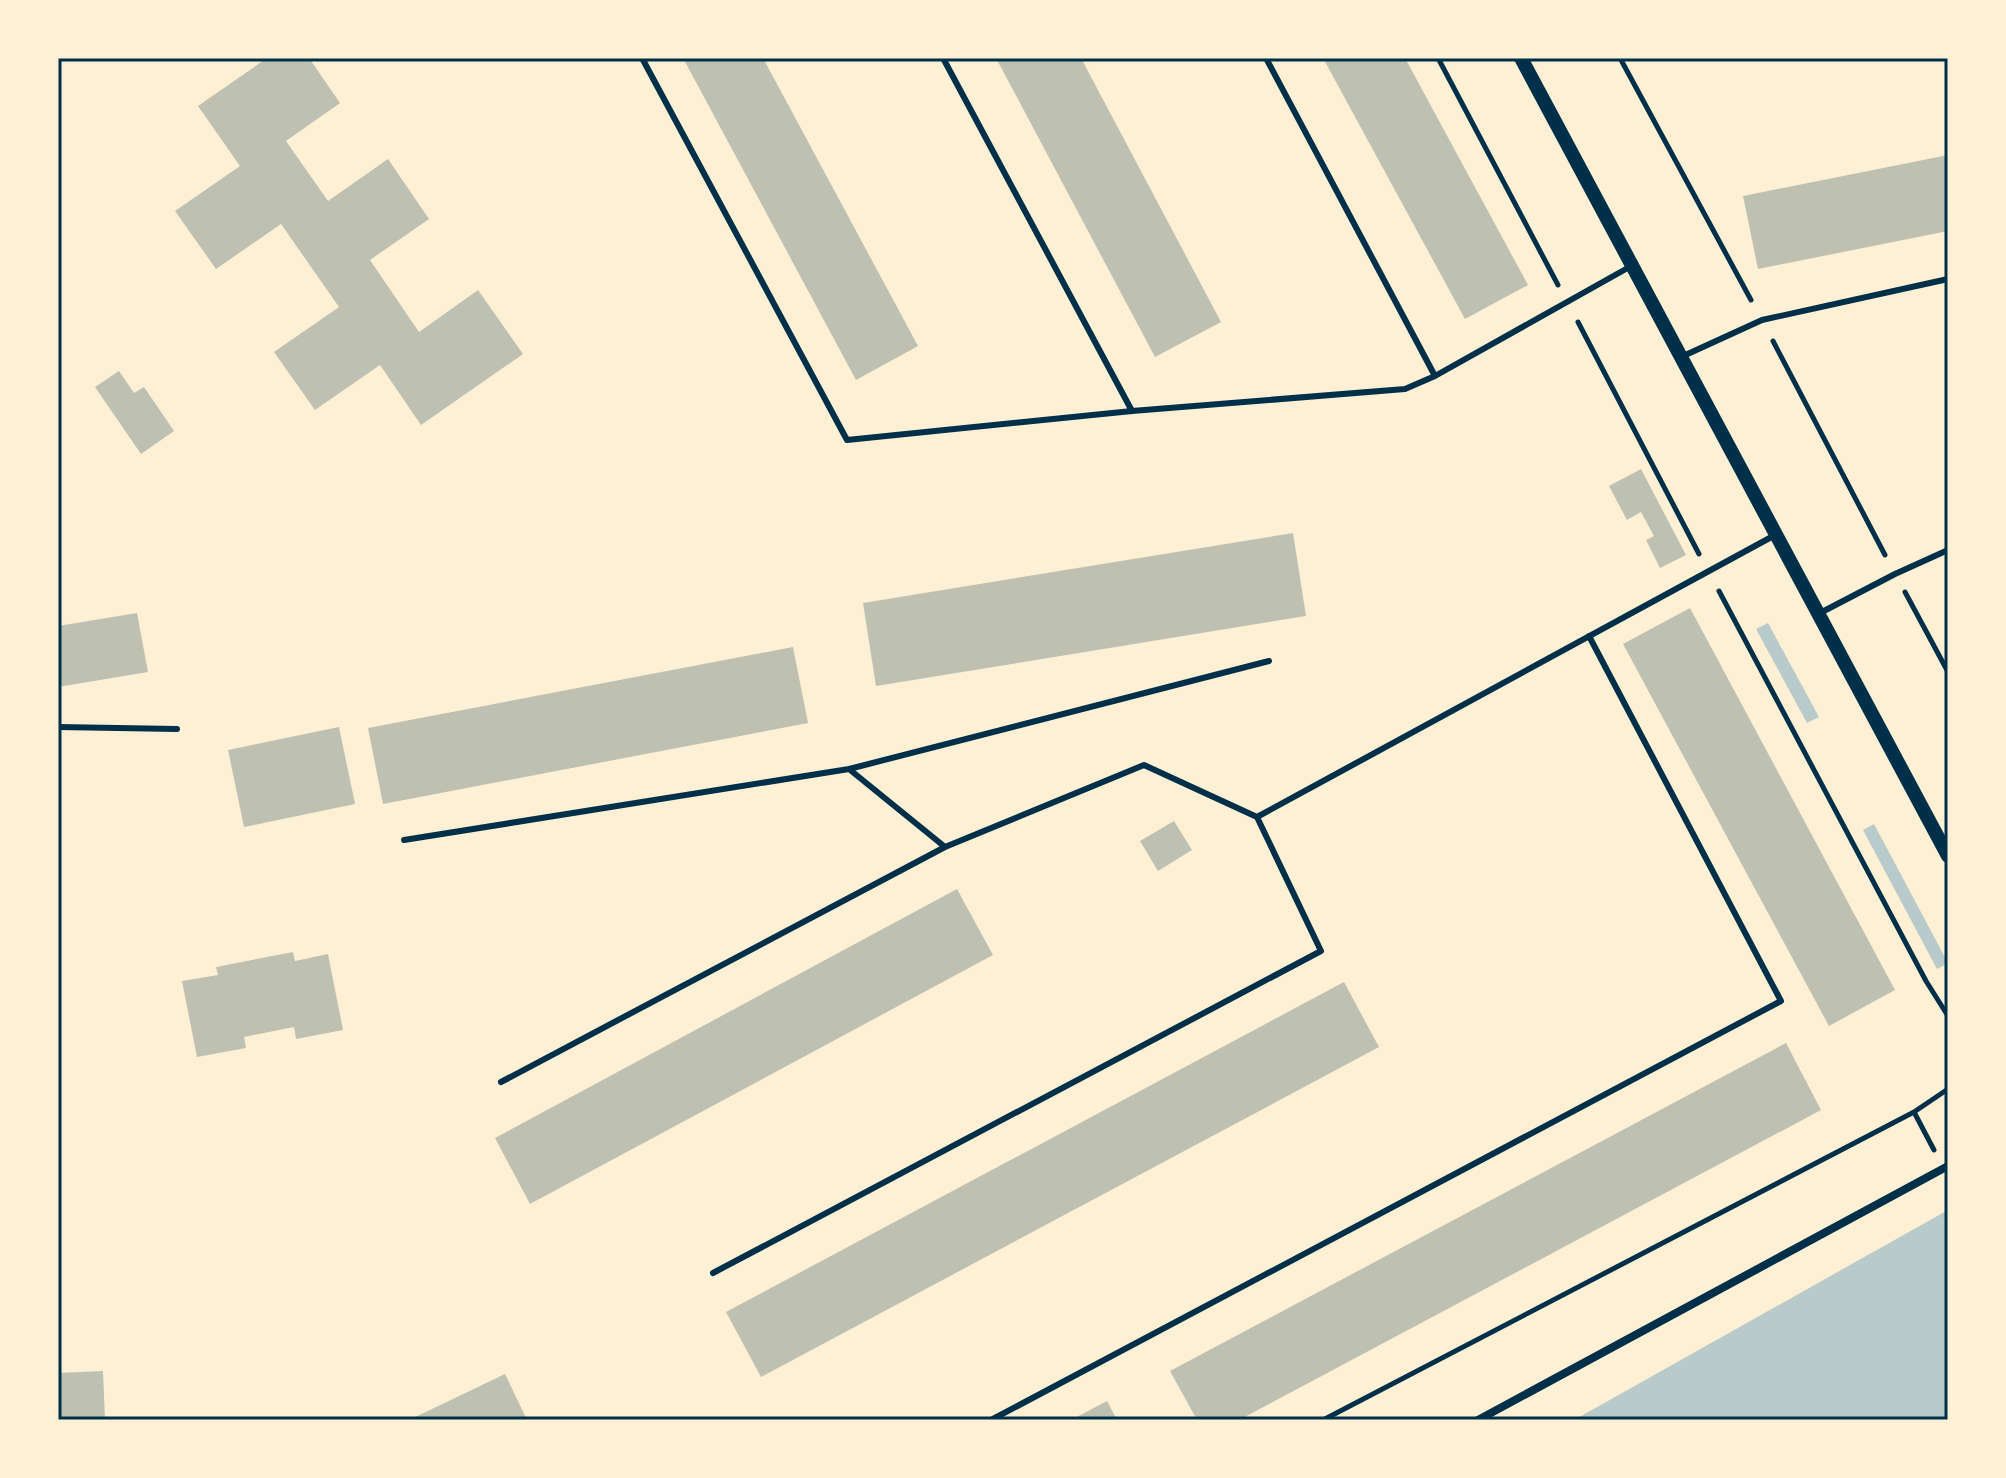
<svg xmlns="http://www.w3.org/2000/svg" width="2006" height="1478" font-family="Lato,sans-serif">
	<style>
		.green { fill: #b9caca }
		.building { fill: #bec0b2 }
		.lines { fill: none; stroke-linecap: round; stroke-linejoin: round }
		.path { stroke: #003049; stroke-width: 5 }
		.service { stroke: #003049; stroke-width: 6 }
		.minor { stroke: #003049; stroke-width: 8 }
		.tertiary { stroke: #003049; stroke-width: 14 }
		.neatline { fill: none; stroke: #003049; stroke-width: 3 }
	</style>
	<rect width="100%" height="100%" fill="#fdf0d5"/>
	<path class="green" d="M1768,623L1819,717L1807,723L1756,629Z
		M1874,824L1948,963L1937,969L1863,830Z
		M1948,1210V1420H1574Z"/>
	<path class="building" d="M267,58H309L340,103L286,141L328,201L388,159L429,219L370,260L419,332L478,290L523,354L421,425L380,365L315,410L274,352L339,307L281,224L216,269L175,211L240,166L198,106Z
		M683,58H763L918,346L856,380Z
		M996,58H1081L1221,322L1155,357Z
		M1323,58H1405L1528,285L1465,319Z
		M1948,155V231L1758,269L1743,196Z
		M119,371L134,393L144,387L174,431L141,454L95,387Z
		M1641,469L1686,555L1660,568L1646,540L1654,536L1641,512L1627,520L1609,486Z
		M1293,533L1306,616L876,686L863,603Z
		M1690,608L1895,990L1829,1026L1623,644Z
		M137,613L148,672L58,687V626Z
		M793,647L808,723L383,804L368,728Z
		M339,727L355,804L244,827L228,750Z
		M1174,821L1192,850L1158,871L1140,841Z
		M957,889L993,955L530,1204L495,1138Z
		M293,952L295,961L328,954L343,1030L296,1039L294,1027L244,1037L246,1048L197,1057L182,981L218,975L216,967Z
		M1344,982L1379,1047L761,1377L726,1312Z
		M1786,1043L1821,1110L1239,1420H1197L1170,1371Z
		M103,1371L105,1420H58V1373Z
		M505,1374L527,1420H409Z
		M1107,1401L1117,1420H1071Z"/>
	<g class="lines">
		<path class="path" d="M1438,58L1558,285
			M1620,58L1751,300
			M1578,322L1699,554
			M1773,341L1885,555
			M1719,591L1926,981L1948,1016
			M1905,592L1948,672
			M1914,1112L1934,1150
			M1323,1420L1914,1112L1948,1089"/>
		<path class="service" d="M642,58L847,440L1132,411L1405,389L1435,376L1633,265
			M943,58L1132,411
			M1266,58L1435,376
			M1681,357L1762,320L1948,279
			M1820,613L1895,574L1948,550
			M58,727L177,729
			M849,769L1269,661
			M404,840L849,769L945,847
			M501,1082L945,847L1144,765L1257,817
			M713,1273L1321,951L1257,817L1777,534
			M991,1420L1781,1001L1589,636"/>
		<path class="minor" d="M1478,1420L1948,1166"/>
		<path class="tertiary" d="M1521,58L1948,856"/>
	</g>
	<rect width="2006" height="1478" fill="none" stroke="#fdf0d5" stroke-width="120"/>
	<rect x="60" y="60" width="1886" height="1358" class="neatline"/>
</svg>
